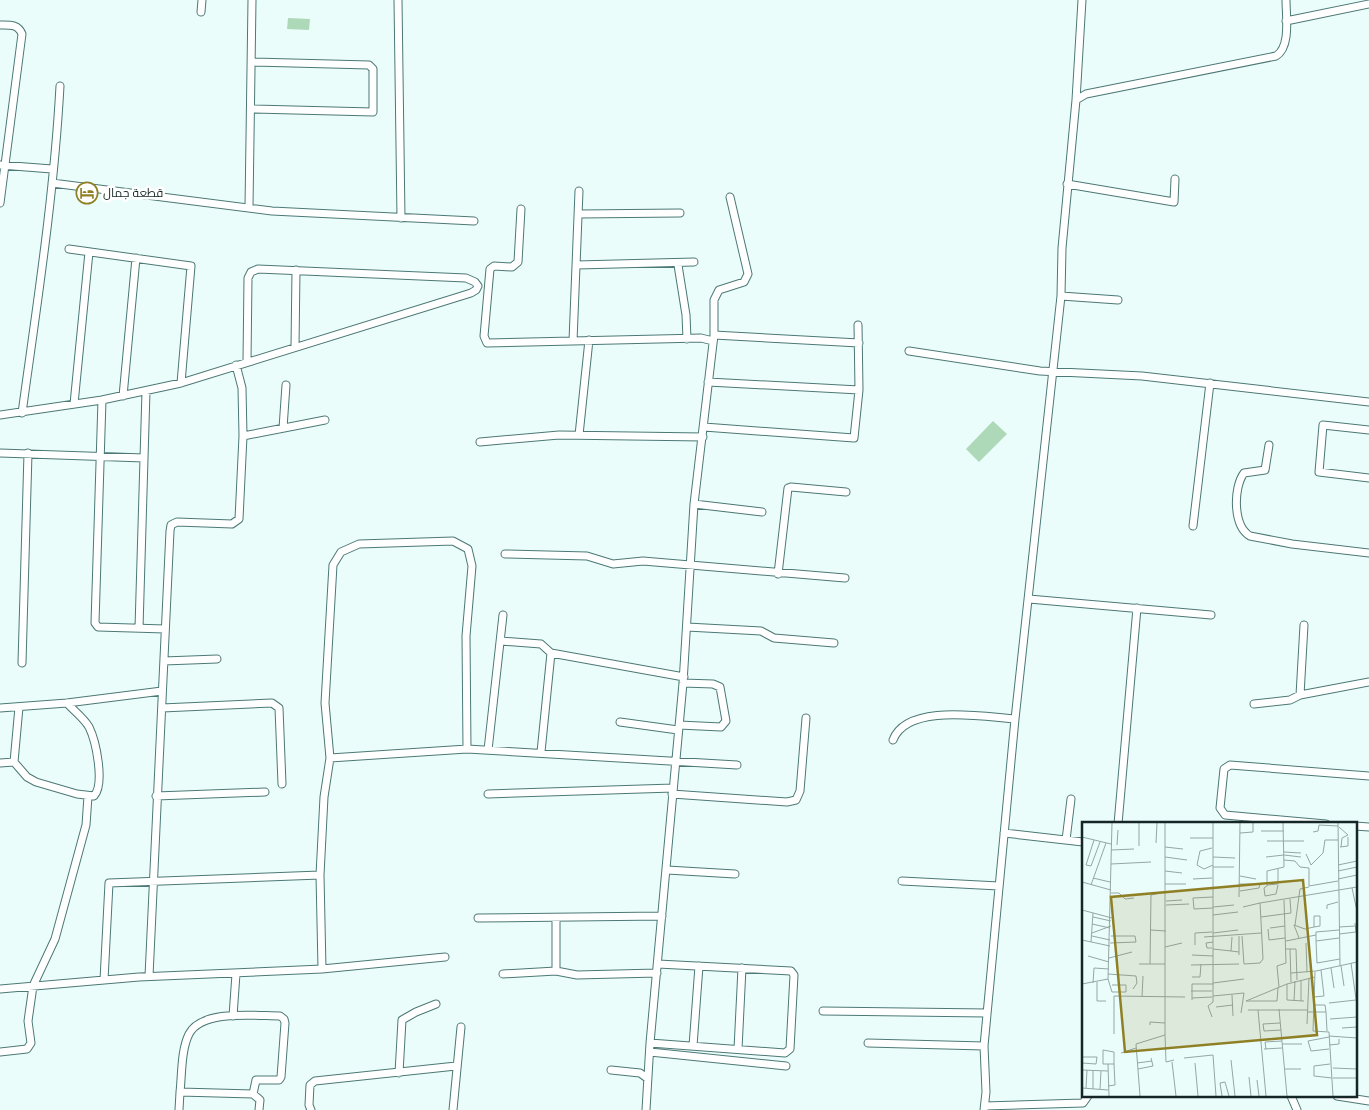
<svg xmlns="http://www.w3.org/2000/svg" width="1369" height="1110" font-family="Lora,Cairo,serif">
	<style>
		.green { fill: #add9b9 }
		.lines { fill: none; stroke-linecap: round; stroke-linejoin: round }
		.minor-casing { stroke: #4c7875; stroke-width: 9 }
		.minor { stroke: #fff; stroke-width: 7 }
		.labels { text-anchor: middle; stroke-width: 5; stroke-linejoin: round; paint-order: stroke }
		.poi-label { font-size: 12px; fill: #142625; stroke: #fff; text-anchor: start }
		.inset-road { fill: none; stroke: #95a7a5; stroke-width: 1 }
		.view { fill: #8f8026; fill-opacity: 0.15; stroke: #8f8026; stroke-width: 2.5 }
		.inset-edge { fill: none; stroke: #142625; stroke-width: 2.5 }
	</style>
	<rect width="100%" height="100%" fill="#ebfdfb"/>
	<path class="green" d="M288,18L310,19L309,30L287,29Z
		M993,421L1007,434L979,462L966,449Z"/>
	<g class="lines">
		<g class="minor-casing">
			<path id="minor" d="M398,0L401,218
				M201,12L202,0
				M1286,21L1369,4
				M0,25C10,25 18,24 22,34L0,203
				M1076,100L1082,0
				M252,109L373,112V69L369,65L252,62
				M0,165L52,169
				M52,183L272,211L474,221
				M1067,184L1174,202L1175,179
				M249,207L252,0
				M521,209L518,262L512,267L494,266L490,269L484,336L487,343L701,338L713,341
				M579,214L680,213
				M69,249L191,266L181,383
				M577,265L694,262
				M678,265L686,315L687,339
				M1061,296L1118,300
				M714,335L859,343
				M573,341L579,191
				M295,347L296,270
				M909,351L1040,371L1142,376L1369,402
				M708,382L859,390
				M123,396L136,258
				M102,400L95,623L98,627L165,629
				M74,404L89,252
				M22,413C37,304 54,196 60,86
				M0,415L102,400L181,383L471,293L476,290L478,286L475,282L466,278L258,269L251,272L248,278L247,361
				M704,427L854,438L859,390L858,325
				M283,428L286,385
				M1369,430L1323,425L1319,472L1369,478
				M579,435L589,340
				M243,436L325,420
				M480,442L559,435L703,437
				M1269,445L1265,470L1244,473C1233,488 1233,526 1250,536L1292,544L1369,553
				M0,453L144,458
				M694,504L762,512
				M1193,526L1210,383
				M505,554L587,556L613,564L643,561L845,578
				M778,574L788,488L791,487L846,492
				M1029,599L1211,615
				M687,627L761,631L774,638L834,643
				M139,628L146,391
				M501,641L541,644L551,653L541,752
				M551,653L684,677
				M164,661L217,659
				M22,663L28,453
				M1300,695L1304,625
				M1254,704L1290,700L1300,695L1369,682
				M19,707L14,762L27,777L36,782L77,794L94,796C105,784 96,741 89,727C84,718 74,711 67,703
				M0,708L67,703L162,691
				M162,708L272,703L279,708L282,784
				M620,722L678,730
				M679,725L721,727L726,721L720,687L713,684L683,683
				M893,740C907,703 984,717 1015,719
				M488,750L503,615
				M330,758L467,749L737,765
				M0,763L14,762
				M488,794L673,788
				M672,794L787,802L796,800L800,791L806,718
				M156,796L265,792
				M1118,824L1137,608
				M1326,824L1225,815L1220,808L1224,769L1230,765L1369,776
				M1355,826L1369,827
				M1004,833L1083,842
				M1066,840L1071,799
				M667,870L735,874
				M902,881L999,886
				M478,918L662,916
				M322,969L445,957
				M556,971V918
				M503,974L556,971L577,975L657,973
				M149,976C156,828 163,679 170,531L171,525L177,522L232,524L239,519L243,436L242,388L236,365
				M104,980L109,883L320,875
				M0,989L139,977L322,969L320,875L324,797L330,758L325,703L333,565L341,552L359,544L453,541L468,549L472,566L466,636L467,749
				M823,1011L987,1013
				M233,1016L236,974
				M650,1043L785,1053L790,1049L794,975L791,971L658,964
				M868,1043L984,1046
				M693,1046L699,966
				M738,1049L742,968
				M0,1052L27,1049L31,1043L28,1021L33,986L55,939L86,825L88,796
				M650,1052L786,1066
				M611,1070L640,1073L647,1078
				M399,1073L402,1020L416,1012L436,1004
				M180,1092C182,1074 181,1050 189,1034C202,1009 256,1016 280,1016L284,1019L285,1023L281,1077L279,1080H256L253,1094
				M1291,1096L1297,1110
				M1337,1096L1369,1101
				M985,1106L1083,1103L1088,1096
				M179,1110L180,1092L253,1094L260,1100L259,1110
				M311,1110L309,1105L310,1085L315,1081L456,1066
				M453,1110L461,1027
				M646,1110L650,1043L683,683L694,504L714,335V300L719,290L744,282L748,274L730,197
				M984,1110L986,1092L984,1046L1015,719L1061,296L1062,248L1076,100L1086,94L1276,56C1291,47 1286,16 1286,0"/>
		</g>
		<use href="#minor" class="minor"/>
	</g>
	<defs>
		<g id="hotel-ring" transform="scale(1.125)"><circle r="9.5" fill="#fff" stroke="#8f8026" stroke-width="1.5"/><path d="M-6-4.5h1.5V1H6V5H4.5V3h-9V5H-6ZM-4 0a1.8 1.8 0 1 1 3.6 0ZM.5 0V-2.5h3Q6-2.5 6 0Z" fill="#8f8026"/></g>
	</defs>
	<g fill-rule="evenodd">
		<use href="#hotel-ring" x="87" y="193"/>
	</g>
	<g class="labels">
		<g class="poi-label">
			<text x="103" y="197">قطعة جمال</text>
		</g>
	</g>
	<g transform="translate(1082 822)">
		<rect width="275" height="275" fill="#ebfdfb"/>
		<path class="inset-road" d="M57,1V24M256,1L258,144M257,5L266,13L260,16L259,25M179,9H202M231,10L236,9L237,3L256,4M158,11L171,10V1M0,15L29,22M108,16H131M12,18L4,43L9,44L18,20M185,19H222M74,21L75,1M35,23L36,8M83,25L101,27M258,25L266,24V15M130,26L118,29L115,43L122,47L131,43M29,28L52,27M202,30L219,31M224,32L229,43L241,31L243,18H256M202,33L219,35M83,35L105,38M131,35L153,36M184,35L202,33M202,38L213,39L218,45L227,46V64L256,59M29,42L69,40M256,43L275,39M131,45H152M196,47V62L185,63V49L202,45L201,1M83,49L100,51M256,49L275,45M158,54L174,57M11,56L28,60M111,57L130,56M256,57L275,53M0,60L29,68M83,62H104M157,62H178L177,66L158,69M9,63L24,21M186,63L182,66L183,74L194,72L196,63M270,66L275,89M29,71H37L43,77L52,76M157,75L158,1M84,79L100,78M84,83L107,82M131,85L152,83M161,85L178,81M131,86L112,87L111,76L131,75M245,87V83L256,80M0,88L30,96M131,93L156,90M11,95L29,99M179,95L209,91L208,77M10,102L28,106M213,103L218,67L227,65M257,105L273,104M188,106L203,104M186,107L187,118L203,116M69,108L84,109M257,108L234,110V119L257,116M10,111L29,104M131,111L156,108M257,112L274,110L273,101M10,114L28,118M160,114L162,142L178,141L181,137L178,81L275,65M122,115L179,111M150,115L149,129L157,130M217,116L212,103L223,107L232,105L238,104V94H232V105M0,118L28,124M204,119L234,113M234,119L235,141L258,137M9,120L11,91M28,121L54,120L53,114H29M224,121L225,150M113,123V111L130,110M83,125L100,121M130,126H125L124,121L131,120M131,127L149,129M204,127H214L215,158M208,127L209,160M110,133L131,134M157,133V114M6,134L27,140M27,136L50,130M269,141L275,184M57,142H83M68,142L69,73L83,70M109,143L157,142M259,144L262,164M249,146L252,166M233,150L231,209L247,210L251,274M209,151L234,149L275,140M26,152L54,154L55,161L51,167M110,155H118L119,142M26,157L30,170H44V163H30M15,160V179H24M11,161L12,146L27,147M131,161L162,157M0,162L26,157L30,1M205,162V178L222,179M197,165L195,144L204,141L202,78M196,166L195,179H164L205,162L233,155M109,169H130M150,173L151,194M131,174L162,171L159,191M60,175L61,154M232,175L242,174L239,148M110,176L130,175M110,178V162H131M212,179L213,159M219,179V158M247,181L274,178M134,185L151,183M197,187L205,274M166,188H225M176,188L184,274M225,190H244L243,183H232M244,190L245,209M130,195L126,184L131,180V1M248,197L275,195M198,201L181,202L182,209L199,208M225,202L227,156M68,203V200L83,201M260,206L275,205M32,212V174L103,175M83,213L84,240L92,238M247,214L275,216M247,215L226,219L229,229L247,227M200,222H220M247,223L257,222V217M182,227L200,226M184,227L183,220L200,219M39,231L54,226M0,235H15L14,242L0,241M102,236L131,233L134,274M149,238L153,274M90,240L94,274M55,241L70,239M113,241L116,274M26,242L27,274M248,242L232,244V254L250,256M251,246L275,247M56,247L71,244L69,236M203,247H219M0,248L26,249M167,255L169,274M251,256H275M175,258L177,274M26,264L33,263L32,242V230L21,228V242H32M0,266L26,268M4,266L5,248M11,267V248M18,267L19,249M58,274L54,222L83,213V1M140,274L138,261L143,260L147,274"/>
		<path class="view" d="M221,58L235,213L43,230L29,75Z"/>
		<rect width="275" height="275" class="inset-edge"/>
	</g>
</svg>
